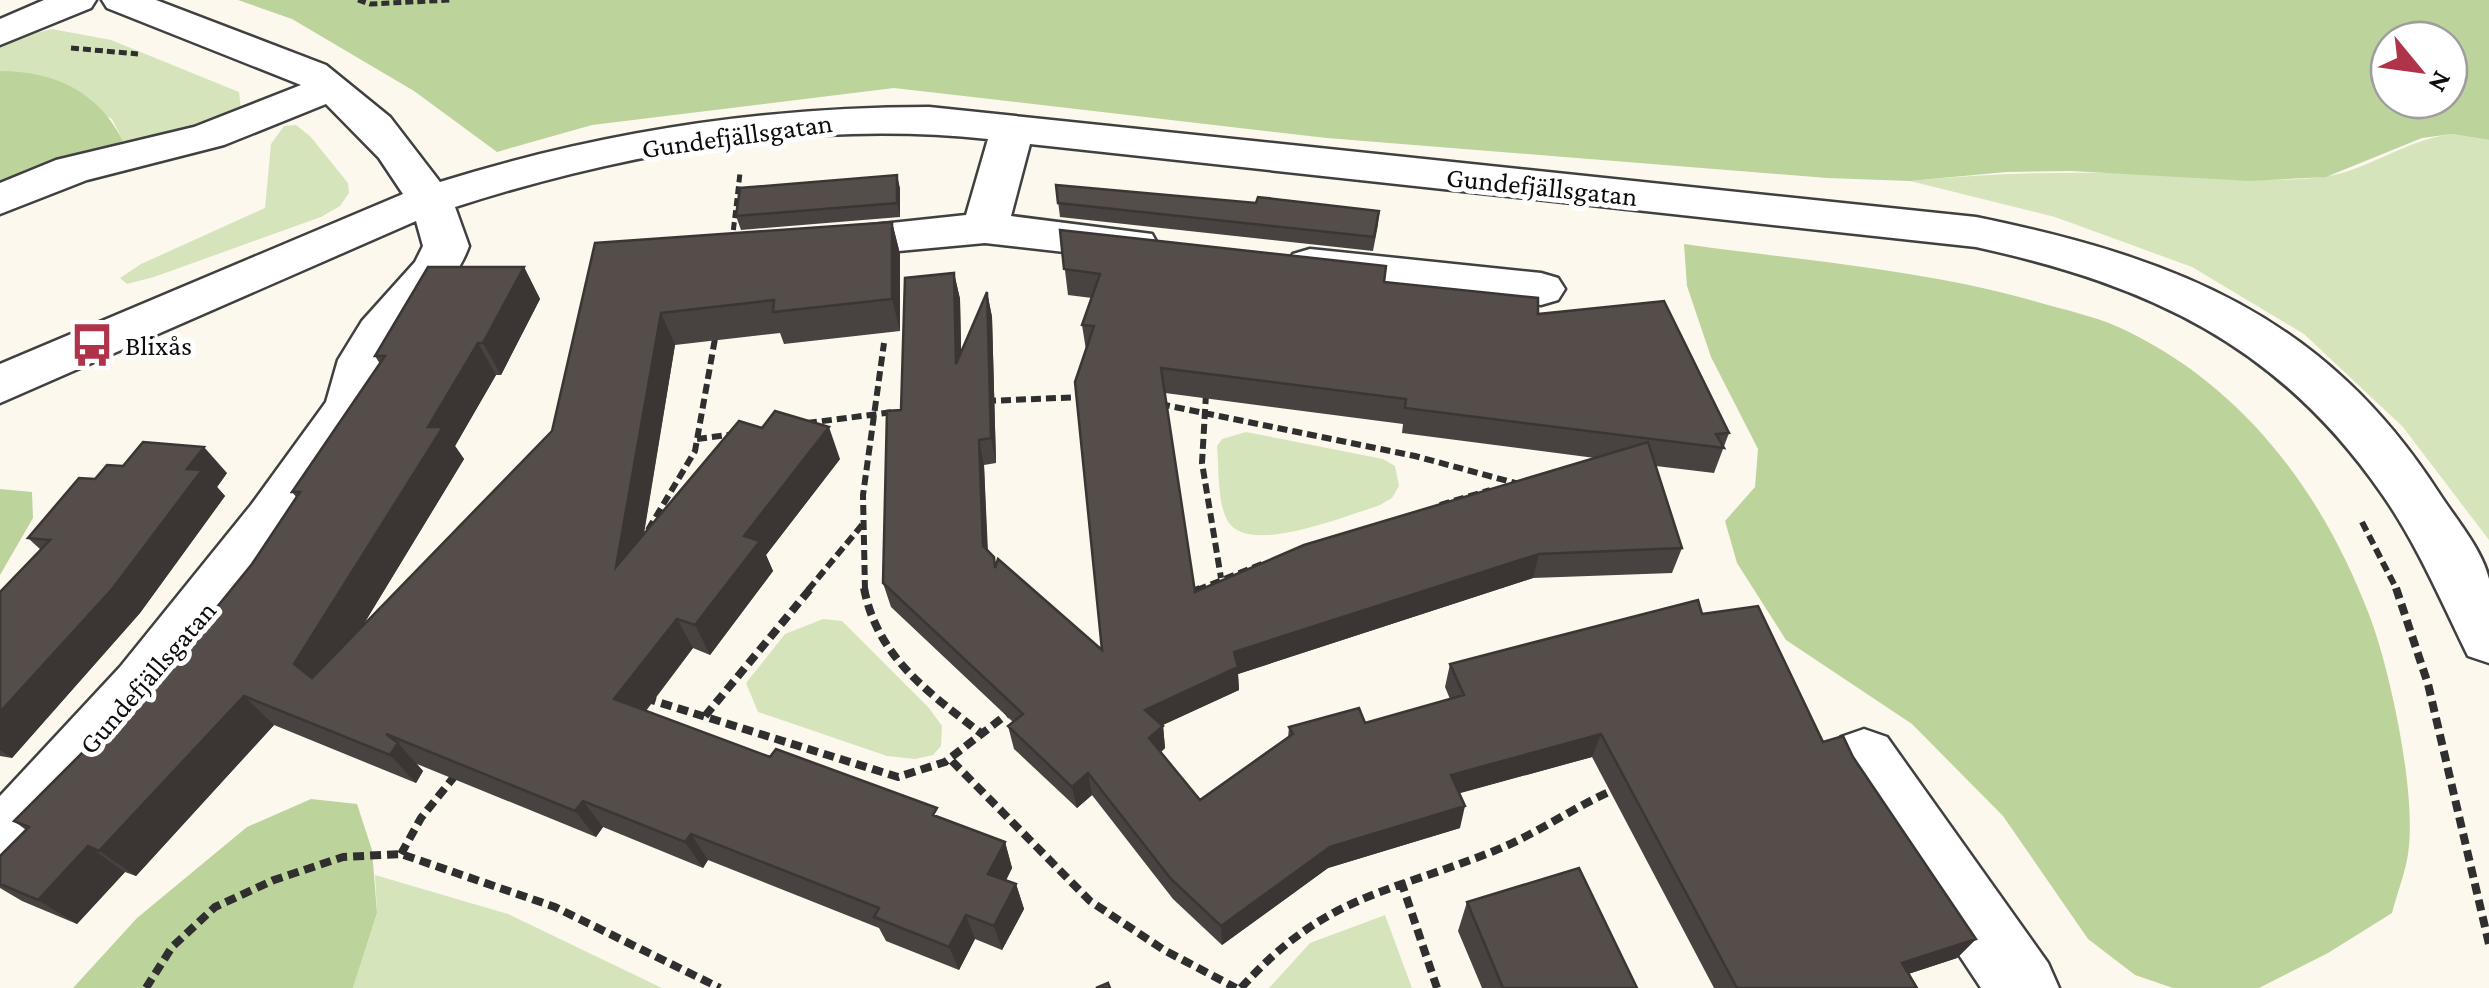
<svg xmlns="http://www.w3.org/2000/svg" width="2489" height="988" font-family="'Crimson Pro',serif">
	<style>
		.green { fill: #d6e4bb }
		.forest { fill: #bcd39c; fill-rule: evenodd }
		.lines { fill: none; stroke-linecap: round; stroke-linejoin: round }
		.minor-casing { stroke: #404040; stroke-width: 5 }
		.path-far2 { stroke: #2f2f2f; stroke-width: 5; stroke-dasharray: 8 4; stroke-linecap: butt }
		.path-far1 { stroke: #2f2f2f; stroke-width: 6; stroke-dasharray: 10 5; stroke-linecap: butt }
		.path { stroke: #2f2f2f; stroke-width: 8; stroke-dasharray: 11 6; stroke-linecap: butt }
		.minor { fill: #fff; fill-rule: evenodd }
		.wall { fill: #484240; fill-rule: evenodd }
		.shaded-wall { fill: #3b3634 }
		.building { fill: #544d4a; stroke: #3b3634; stroke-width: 2.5 }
		.labels { text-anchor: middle; stroke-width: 10; stroke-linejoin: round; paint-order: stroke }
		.street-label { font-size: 28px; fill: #0d0d0d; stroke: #fff }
		.poi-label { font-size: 28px; fill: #0d0d0d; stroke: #fff; text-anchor: start }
	</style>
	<rect width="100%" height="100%" fill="#fdf8ee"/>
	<path class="green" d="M52,29L111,40L239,92L241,110C204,125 163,138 123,141L112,119L0,71V42Z
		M296,125L310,136L348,183L349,193L340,206L321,217L154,277L127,284L120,278L141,264L265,208L271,144L284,126Z
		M2452,134L2489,140V540L2403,427L2304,334L2192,267L2055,217L1910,181C1990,173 2067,171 2147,174C2205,176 2263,184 2322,177C2366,172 2404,140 2452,134Z
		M1246,432L1383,459L1395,466L1399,486L1392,498L1378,506C1347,515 1252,555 1229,523C1217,506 1219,467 1217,446L1222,439Z
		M823,619L842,621L929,708L942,726L941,746L933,755L915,759L887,756L758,712L746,683L785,634Z
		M375,875L508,914L662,988H353L377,913Z
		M1385,915L1412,988H1269L1310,943Z"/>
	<path class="forest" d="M238,0H2489V140L2452,134L2422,138L2326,177L2250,181L2071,171L2006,172L1910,181L1827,178L1327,138L894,88L592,125L497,152L414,91L292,19ZM2389,40H2449V100H2389Z
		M0,71C54,71 98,91 123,141L0,181Z
		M1684,244C1805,261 1931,270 2048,305C2074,312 2103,319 2127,331C2246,389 2324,495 2370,617C2391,673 2417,796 2408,854C2405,874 2397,893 2392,913L2328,953L2259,988H2173L2135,975L2088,939L2003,816L1912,724L1786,640L1737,563L1725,521L1755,487L1758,449L1711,357L1687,286Z
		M0,489L32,492L33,518L0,575Z
		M311,799L357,804L372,850L377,913L353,988H73L137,918L247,827Z"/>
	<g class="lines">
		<g class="minor-casing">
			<path id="minor" d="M44,0H96L91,8L0,45V19Z
				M102,0H156L326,65L390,117L440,182C600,132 762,107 929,107L1976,217C2175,258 2324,315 2439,493C2455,518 2482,549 2489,579C2489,604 2489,637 2489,663L2468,656C2441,601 2417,544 2382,494C2278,344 2149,285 1976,247L1030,144L1011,216L1152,234L1158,245L1152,256L1135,260L985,243L823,258L807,254L800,243L807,232L966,215L988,139C808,120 626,152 455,207L469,246C455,286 420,309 398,344C383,366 384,393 372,414C295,545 198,667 99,781C70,814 41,857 0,873V796L120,667L251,505L326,402L338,360L362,321L415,262L423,246L416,221L0,403V364L403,194L379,158L326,104L224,145L87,180L0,214V183L56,160L194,127L301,85L107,8Z
				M1310,249L1541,273L1558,278L1565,289L1558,300L1541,305L1293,276L1286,265L1293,254Z
				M1864,729L1887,737L2048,963L2059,988H1981L1841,777L1832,757L1841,737Z"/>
		</g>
		<path class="path-far2" d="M358,0L370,4L450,0
			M71,48L138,54
			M732,242L740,173"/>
		<path class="path-far1" d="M1206,394L1202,463L1221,578
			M986,401L1083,397
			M1160,404L1415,456L1519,484
			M807,423L894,412
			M697,439L736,434
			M1440,505L1490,490
			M2362,522L2397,590
			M648,530L695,451L716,333
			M808,590L862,525
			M865,590L863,495L884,343
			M1197,590L1262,564"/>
		<path class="path" d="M864,588C877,657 929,693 982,734
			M2396,588L2428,684L2489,944
			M1190,593L1203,588
			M645,698L898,777L945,762L1010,712
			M705,716L811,588
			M952,761L1090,901L1164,950L1236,988
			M401,854L421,818L458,772
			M1401,881L1437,988
			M146,988L172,947L215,907L274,880L343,857L401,854L555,907L720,988
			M1241,988C1325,895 1386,894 1494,851C1537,834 1575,806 1618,788"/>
		<use href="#minor" class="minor"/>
	</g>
	<path class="wall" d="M897,175L900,189V217L741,230L736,216Z
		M1056,185L1256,203L1379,211L1378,225L1373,251L1060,217Z
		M892,222L900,254V331L784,344L780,333L675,345L644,534L840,459L766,555L773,571L710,655L693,648L646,711L770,757L1005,842L1012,868L1006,880L1016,884L1024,909L1002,950L975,939L959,970L886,941L879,928L708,860L703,868L603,827L596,837L417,764L423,771L416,783L274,725L136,876L125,872L77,924L22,901L0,888V856L26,830L14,821L134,709L252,564L297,498L292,492L380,364L375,356L524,267L540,299L501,375H496L455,446L464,459L363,625L552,431L595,243Z
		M1060,230L1385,282L1538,314L1729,433L1714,473L1656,466L1682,548L1672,573L1533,578L1238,674L1239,690L1163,725L1165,748L1161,752L1200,800L1288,738L1289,727L1365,723L1450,699L1445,687L1450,664L1702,614L1823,742L1853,757L1976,939L1957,958L1908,974L1917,988H1714L1592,757L1459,793L1460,828L1328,868L1222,945L1173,899L1092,795L1077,808L1014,749L1008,726L1013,722L891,607L883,583L901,410L954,273L960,299L961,353L987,292L992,317L996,463L984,465L988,551L996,564L1102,650L1086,350L1082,325L1092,298L1068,295ZM1165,393L1403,424L1402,433L1595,458L1195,592Z
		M227,473L217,487L225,496L140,613L12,758L0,756V592L41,550L28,538L95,479Z
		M1467,902L1637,988H1482L1458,931Z"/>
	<path class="shaded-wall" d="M897,175L900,189V217L897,203Z
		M892,222L900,254V331L892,299Z
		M524,267L540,299L501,375L483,343Z
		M954,273L960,299L962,389L956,364Z
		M987,292L992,317L996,463L991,438Z
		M661,313L675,345L633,597L616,567Z
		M478,343L496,375L455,446L464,459L322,693L294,664L428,427Z
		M829,427L840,459L766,555L773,571L710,655L695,625L744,536Z
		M979,440L984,465L988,571L983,546Z
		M204,447L227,473L217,487L225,496L140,613L12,758L0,750V712Z
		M1539,554L1533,578L1238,674L1239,690L1147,732L1145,710L1234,652Z
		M677,619L693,648L633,727L614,699Z
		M244,696L274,725L136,876L99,851Z
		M1163,726L1165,748L1152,760L1149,738Z
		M1601,734L1592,757L1446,797L1451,775Z
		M398,743L423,771L416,783L390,755Z
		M1088,773L1092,795L1077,808L1072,787Z
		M583,801L603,827L596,837L575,811Z
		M1465,806L1460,828L1328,868L1222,945L1221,926L1330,847Z
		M691,834L708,860L703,868L685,842Z
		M1005,842L1012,868L997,899L988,874Z
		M88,846L125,872L77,924L38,900Z
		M1016,884L1024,909L1002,950L994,926Z
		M966,915L975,939L959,970L949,947Z
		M1976,939L1957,958L1884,982L1902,963Z"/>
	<path class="building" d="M897,175V203L736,216L740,188Z
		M1056,185L1256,203L1258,197L1379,211L1374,237L1058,203Z
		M892,222V299L773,312L774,300L661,313L616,567L739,421L762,428L775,411L829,427L744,536L760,541L695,625L677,619L614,699L770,757L776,749L937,808L933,815L1005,842L988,874L1016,884L994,926L966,915L949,947L874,917L879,908L691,834L685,842L583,801L575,811L386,734L398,743L390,755L244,696L99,851L88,846L38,900L0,884V856L29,827L14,821L128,707L134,709L252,564L300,492H292L385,356H375L428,267H524L483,343H478L428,427H443L294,664L312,678L552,431L595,243Z
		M1060,230L1386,266L1384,282L1538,298V314L1664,301L1729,433L1716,434L1724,448L1405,408L1406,399L1161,368L1195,592L1304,545L1648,442L1682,548L1539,554L1234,652L1238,667L1145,710L1163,726L1149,738L1200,800L1293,734L1289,727L1359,708L1365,723L1464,695L1450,664L1698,600L1702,614L1758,606L1823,742L1843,736L1853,757L1976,939L1902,963L1917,988H1737L1601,734L1451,775L1465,806L1330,847L1221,926L1171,879L1088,773L1072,787L1008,726L1023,714L883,583L887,411L901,410L905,278L954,273L956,364L987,292L991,438L979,440L983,546L994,557L995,568L998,559L1102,650L1075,382L1094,326L1082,325L1100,274L1064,269Z
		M143,442L204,447L187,469L202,470L113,588L0,712V592L50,540L28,538L79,478L95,479L107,465L123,466Z
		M1579,868L1637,988H1503L1467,902Z
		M1108,983L1110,988H1096Z"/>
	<defs>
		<g id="bus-bare" transform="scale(3.45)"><path d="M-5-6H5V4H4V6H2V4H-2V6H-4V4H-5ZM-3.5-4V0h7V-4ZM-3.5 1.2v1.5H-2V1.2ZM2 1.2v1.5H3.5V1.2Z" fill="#af3349" stroke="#fff" stroke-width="2.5" paint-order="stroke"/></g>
	</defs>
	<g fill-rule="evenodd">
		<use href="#bus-bare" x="92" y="345"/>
	</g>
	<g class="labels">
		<g class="street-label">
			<text transform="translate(737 135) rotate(-8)" y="10">Gundefjällsgatan</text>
			<text transform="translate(1542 186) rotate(6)" y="10">Gundefjällsgatan</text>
			<text transform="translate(147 677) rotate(-49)" y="10">Gundefjällsgatan</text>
		</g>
		<g class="poi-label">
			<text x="125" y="355">Blixås</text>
		</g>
	</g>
	<g transform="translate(2419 70) rotate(119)"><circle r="48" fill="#ffffff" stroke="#9e9e9e" stroke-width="2.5"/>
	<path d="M0-8L18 38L0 25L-18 38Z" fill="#af3349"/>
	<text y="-15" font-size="28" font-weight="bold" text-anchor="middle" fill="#0d0d0d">N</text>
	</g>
</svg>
